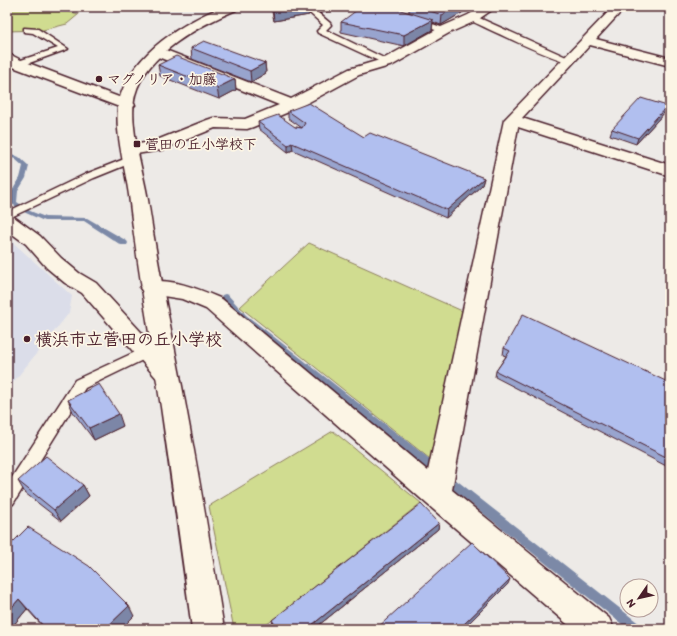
<svg xmlns="http://www.w3.org/2000/svg" width="677" height="636" font-family="Itim,'Klee One',sans-serif">
	<style>
		.built { fill: #dbdde9 }
		.green { fill: #d0dc90; stroke: #8d7e5e }
		.lines { fill: none; stroke-linecap: round; stroke-linejoin: round }
		.stream { fill: #7b89a7; fill-rule: evenodd }
		.lane-casing { stroke: #4a1f2b; stroke-width: 3 }
		.street-casing { stroke: #4a1f2b; stroke-width: 3 }
		.secondary-casing { stroke: #4a1f2b; stroke-width: 3 }
		.lane { fill: #fcf5e5; fill-rule: evenodd }
		.street { fill: #fcf5e5; fill-rule: evenodd }
		.secondary { fill: #fcf5e5; fill-rule: evenodd }
		.wall { fill: #98a4ce; stroke: #4a1f2b }
		.shaded-wall { fill: #7c86a7; stroke: #4a1f2b }
		.building { fill: #b1bfef; stroke: #4a1f2b }
		.poi-dot { fill: #4a1f2b; stroke: #fcf5e5; stroke-width: 1.5 }
		.labels { text-anchor: middle; stroke-width: 3.5; stroke-linejoin: round; paint-order: stroke }
		.far-poi-label { font-size: 14px; font-weight: bold; fill: #4a1f2b; stroke: #fcf5e5; text-anchor: start }
		.poi-label { font-size: 17px; font-weight: bold; fill: #4a1f2b; stroke: #fcf5e5; text-anchor: start }
	</style>
	<rect width="100%" height="100%" fill="#edeae7"/>
	<filter id="ink" filterUnits="userSpaceOnUse"><feTurbulence type="fractalNoise" baseFrequency=".025" numOctaves="2"/><feDisplacementMap in="SourceGraphic" scale="8" xChannelSelector="R" yChannelSelector="G"/><feConvolveMatrix kernelMatrix="1 2 1 2 8 2 1 2 1" color-interpolation-filters="sRGB"/></filter>
	<g filter="url(#ink)">
		<path class="built" d="M7,237L72,296L69,313L7,390Z"/>
		<path class="green" d="M7,7H58L61,10L79,14L67,24L43,30L7,31Z
			M309,243L469,314L435,463L240,307Z
			M333,431L421,503L261,629H234L209,506Z"/>
		<g class="lines">
			<path class="stream" d="M7,152L19,157L29,166L26,178L18,191L17,202L30,211L45,217L87,218L127,241L128,243L127,245H121L84,221H44L26,213L12,204V191L20,178L23,166L15,159L7,156Z
				M225,294L228,295L246,315L641,625L643,629H628L240,319L222,299L221,297L222,295Z"/>
			<g class="lane-casing">
				<path id="lane" d="M303,7H311L330,23L331,25L326,30L392,62L391,64H385L318,33L317,31L323,25Z
					M469,16H475L573,60L572,62C560,64 485,27 469,20Z
					M413,19H419L449,30L445,32H442L413,23Z
					M24,28L38,29L68,49L21,66H15V62L58,48L33,33L24,32Z
					M132,156L137,159L136,161L94,178L7,219V212L86,174Z
					M146,347L151,348L153,352L151,356L85,388L13,504L7,506V485L75,380Z"/>
			</g>
			<g class="street-casing">
				<path id="street" d="M482,7H496L476,21L449,33L393,65L359,75L298,108L253,127L247,129L215,128L161,150L130,155L124,154L122,150L124,146L152,142L207,120L213,118L245,119L279,105L153,55L151,52L153,49H163L291,99L349,69L383,59L441,27L468,15Z
					M613,7H628L619,14L596,39L670,58V66L590,45L522,118L670,165V176L518,127L452,490L609,618L614,629H573L427,504L206,309L182,299L144,293L140,288L144,283C168,276 199,289 222,299L428,471L504,120Z
					M7,53L23,61L132,102L135,105L132,108L127,110L122,108L13,67L7,63Z
					M7,215L14,217L40,236L61,258L79,273L96,283L176,370L180,376L176,382L168,385L160,382L82,293L65,283L47,268L26,244L7,230Z"/>
			</g>
			<g class="secondary-casing">
				<path id="secondary" d="M222,7H238L236,10C200,25 146,54 135,95C128,124 143,170 148,200C158,269 173,338 186,407C200,481 212,555 224,629H192C182,555 172,481 161,407C150,336 137,266 129,195C125,165 111,122 121,94C136,52 182,23 222,7Z"/>
			</g>
			<use href="#lane" class="lane"/>
			<use href="#street" class="street"/>
			<use href="#secondary" class="secondary"/>
		</g>
		<path class="wall" d="M271,7H309V15L274,21Z
			M313,7H350L320,13Z
			M409,7H472L441,25L433,22L432,30L404,46L341,32V22L409,13Z
			M191,48L265,63L266,73L251,82L192,59Z
			M158,65L235,79L236,90L219,99L160,76Z
			M288,111L484,178L482,185L446,218L293,150L288,152L259,129L258,122L295,127L302,128L288,118Z
			M665,112L636,144L610,135L612,129Z
			M504,348L670,383V468L495,377L496,371L506,356L503,355Z
			M68,400L123,426L94,440L73,412Z
			M18,481L83,485L89,496L61,521L25,493Z
			M439,523L438,529L314,629H276L273,625L272,620Z
			M7,548L134,616L121,629H45L27,609L12,627L7,622Z"/>
		<path class="shaded-wall" d="M297,7H309V15L274,21L273,11Z
			M320,7H350L320,13Z
			M457,7H472L441,25L442,15Z
			M433,20L432,30L404,46V35Z
			M265,63L266,73L251,82L250,71Z
			M235,79L236,90L219,99L217,88Z
			M667,106L665,112L636,144L638,138Z
			M292,143L293,150L288,152V145Z
			M484,178L482,185L446,218L447,210Z
			M119,414L123,426L94,440L89,428Z
			M83,485L89,496L61,521L54,510Z
			M439,523L438,529L314,629H307Z
			M510,579L508,584L463,629H459Z
			M19,599L27,609L12,627L7,621V613Z
			M129,606L134,616L121,629H105Z"/>
		<path class="building" d="M272,7H297L273,11Z
			M361,7H391L433,20L404,35L341,22Z
			M418,7H457L442,15Z
			M204,41L265,63L250,71L191,48Z
			M176,56L235,79L217,88L158,65Z
			M641,98L667,106L638,138L612,129Z
			M309,103L364,137L370,133L484,178L447,210L292,143L288,145L258,122L278,115L295,127L302,128L305,123L288,111Z
			M523,314L670,383V459L496,371L510,351L504,348Z
			M99,384L119,414L89,428L68,400Z
			M46,456L83,485L54,510L18,481Z
			M421,504L439,523L307,629H278L272,620Z
			M28,527L89,566L129,606L105,629H46L19,599L7,613V548Z
			M472,542L510,579L459,629H376Z"/>
	</g>
	<g class="poi-dot">
		<circle cx="99" cy="79" r="4"/>
		<rect x="133" y="140" width="8" height="8" rx="2"/>
		<circle cx="27" cy="339" r="4"/>
	</g>
	<g class="labels">
		<g class="far-poi-label">
			<text x="107" y="84">マグノリア・加藤</text>
			<text x="145" y="149">菅田の丘小学校下</text>
		</g>
		<g class="poi-label">
			<text x="35" y="345">横浜市立菅田の丘小学校</text>
		</g>
	</g>
	<rect width="677" height="636" fill="none" stroke="#fcf5e5" stroke-width="24"/>
	<rect x="12" y="12" width="653" height="612" fill="none" stroke="#4a1f2b" stroke-width="1.5" filter="url(#ink)"/>
	<g transform="translate(639 598) rotate(236)"><circle r="19" fill="#fcf5e5" stroke="#b59f9b"/>
	<path d="M0-3L7 15L0 10L-7 15Z" fill="#4a1f2b"/>
	<text y="-6" font-size="11" font-weight="bold" text-anchor="middle" fill="#4a1f2b">N</text>
	</g>
</svg>
